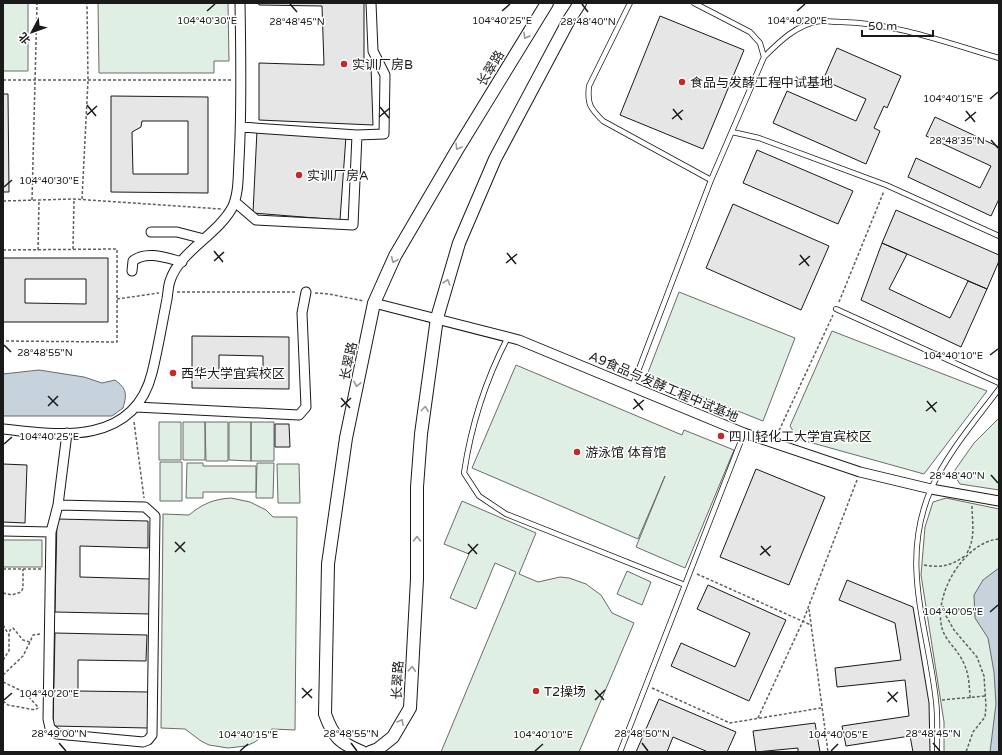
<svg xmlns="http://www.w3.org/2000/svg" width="1002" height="755" font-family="'Varela Round','Noto Sans SC',sans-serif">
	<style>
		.green { fill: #e0efe3; stroke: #6a6a6a }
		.water { fill: #c6d2dc; stroke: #6a6a6a }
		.building { fill: #e6e6e6; stroke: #1a1a1a; fill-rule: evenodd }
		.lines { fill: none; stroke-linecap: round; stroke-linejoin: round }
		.service-casing { stroke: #1a1a1a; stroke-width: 6 }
		.minor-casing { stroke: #1a1a1a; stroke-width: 11 }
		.secondary-casing { stroke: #1a1a1a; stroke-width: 14 }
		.path { stroke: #5f5f5f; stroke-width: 1.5; stroke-dasharray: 3 2; stroke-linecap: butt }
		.service { stroke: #fff; stroke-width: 4.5 }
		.minor { stroke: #fff; stroke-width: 9 }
		.secondary { stroke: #fff; stroke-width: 12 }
		.oneway { stroke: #989898 }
		.ticks { fill: none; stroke: #1a1a1a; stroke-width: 1.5 }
		.poi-dot { fill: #c62828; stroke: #fff; stroke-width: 1.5 }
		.labels { text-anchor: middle; stroke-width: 3; stroke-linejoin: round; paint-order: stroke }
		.poi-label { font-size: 13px; fill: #1a1a1a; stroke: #fff; text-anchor: start }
		.street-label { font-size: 13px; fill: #1a1a1a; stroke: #fff }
		.ticks-label { font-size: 10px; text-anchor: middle; fill: #1a1a1a; stroke: #fff; stroke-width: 3; stroke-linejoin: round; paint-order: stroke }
	</style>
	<rect width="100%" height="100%" fill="#fff"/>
	<path class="green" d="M3,3H28V71H3Z
		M98,3H228L229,61H214V73H99Z
		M679,292L795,338L763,421L647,375Z
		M832,331L987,391L924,474L798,439L790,426Z
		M516,365L682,435L684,430L734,450L685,568L636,547L665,476L638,539L472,468Z
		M999,418V490L960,484L954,475L955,470L974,443Z
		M159,422H181V460H159Z
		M183,422H205V460H183Z
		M205,422H228V461H206Z
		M229,422H251V461L229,460Z
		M251,422H274V461H251Z
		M160,462H182V501H160Z
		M187,463H203V466H256V492H203V498H186Z
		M257,463H274L273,498H256Z
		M277,464H299L300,503H278Z
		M231,498L250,502L266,510L273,517H297L295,730L272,729L255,742L246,746L228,748L209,745L201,741L185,729L161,728L163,514L189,515C202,504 214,499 231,498Z
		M946,498L999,509V752H944V722L921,575L925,527L933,502Z
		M462,501L536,533L519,574L538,582L560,577L569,578L586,584L601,595L612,613L634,623L579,752H441L516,572L495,563L476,609L450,598L469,554L444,544Z
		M3,540H42V567H3Z
		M627,571L651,582L642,605L617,594Z"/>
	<path class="water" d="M39,370L84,377L102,383L115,380C127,389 127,394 123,408L112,416H3V374Z
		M999,568V752H990L996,704L994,672L988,638L975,618L974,595L983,580Z"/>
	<path class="building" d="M258,3H364V66H371L373,125L259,120V63L324,65L322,6L259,5Z
		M660,16L744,50L703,149L620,115Z
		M837,48L901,76L887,108L884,106L874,128L880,131L866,164L773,123L787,91L856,121L866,99L823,80Z
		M3,94H8L9,192H3Z
		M111,96L208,97V193L111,192ZM142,121H188V174H133L132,132L141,127Z
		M935,117L999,147V199L991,216L908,177L916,158L980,188L991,166L926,136Z
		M257,130L346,136L340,220L253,213Z
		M757,150L853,191L838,224L743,183Z
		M733,204L829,246L801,310L706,268Z
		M896,210L999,255V261L987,289L882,243Z
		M882,243L907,254L889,289L950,318L968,281L987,289L961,347L861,300Z
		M3,258H108V322H3ZM25,279H86V304L25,303Z
		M192,336L289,337V389L192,388ZM219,355L263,356V372L219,371Z
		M275,424H289L290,447H275Z
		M3,464L27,465L25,523L3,522Z
		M756,469L825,497L789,585L720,557Z
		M57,519L148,521V548L80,546V577L151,579L150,614L55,612Z
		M847,580L913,607L929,703L930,752H913L910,736L846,746L842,726L909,716L905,680L837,687L835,668L901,660L895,623L839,600Z
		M708,585L786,620L749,701L671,666L681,643L735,667L750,633L697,609Z
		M55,633L147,635L146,661L78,660V691L149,692L148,728L53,726Z
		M659,699L736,732L727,752H708L673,737L667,752H636Z
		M815,723L820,752H798V748L756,752L753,731Z"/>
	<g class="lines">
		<g class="service-casing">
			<path id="service" d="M630,3L589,86C587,104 590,108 603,121L711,180
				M694,3L750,32L760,43L764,57
				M732,132L759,138L886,185L999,236
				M836,309L999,383
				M508,337C486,379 471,426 464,473L479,496L506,514L685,585
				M632,387L711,180L764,57C779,42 797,24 820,21C827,21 834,22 841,22C895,23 948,43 999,58
				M620,752L744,433
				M937,752C937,735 938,717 936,701C928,627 899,563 931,489C948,452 975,421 999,389"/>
		</g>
		<g class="minor-casing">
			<path id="minor" d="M241,127L357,135
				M235,202L256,220L353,225L357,135L384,134L385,75L373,51L371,3
				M151,232H177L204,239
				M132,271L133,261C146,250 167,258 182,262
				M374,303L519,340L744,433L860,472L931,489L999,501
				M136,407L299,415L306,407L302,313L306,292
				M3,429C61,436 134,445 152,373C158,349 162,324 167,299C168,293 168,287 170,281C179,252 217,235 232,208C239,194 238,176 239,160C242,108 241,56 240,3
				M3,531L51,532L48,719L50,728L57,734L143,742L148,740L152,735L155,516L145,507L58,505
				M51,532L58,505L67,433"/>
		</g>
		<g class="secondary-casing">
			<path id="secondary" d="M362,752C340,743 333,737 325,714L328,564L346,438L374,303L395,256L457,150L547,3
				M370,752L378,749L393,737L410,708L417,579V487L421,434L437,318L459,243L495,159L569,20L580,3"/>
		</g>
		<path class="path" d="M3,80H232
			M82,199L88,81L87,3
			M32,200L37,3
			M3,201L74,199L221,209
			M73,249L74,199
			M3,250L117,249V342L3,341
			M38,250L39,200
			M177,292H297
			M315,293L329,294L364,301
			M117,299L159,293
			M839,302L884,191
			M134,422L144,498
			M777,435L833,315
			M967,553C976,537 972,523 972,506
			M924,565C942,568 950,566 965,556
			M3,569H42
			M697,574L811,625
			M3,593L12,595L21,592L23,588V569
			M943,606L945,614L954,630L977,657L984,676L986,706L985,717L973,732L966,752
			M809,609L828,752
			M3,625L9,635L10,630L13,628L23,640L30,642L33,635L41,634
			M3,660L9,651V635
			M3,675L23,656L30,642
			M3,682L24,692L39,708
			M652,688L730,723L821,708
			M970,698C969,677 968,666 955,649C950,643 944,636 942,628C933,595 964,542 999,539
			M942,700L985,696
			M3,701L8,705L35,710L38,708
			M758,718L803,621L857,480"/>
		<use href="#service" class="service"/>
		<use href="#minor" class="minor"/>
		<use href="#secondary" class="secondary"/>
	</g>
	<defs><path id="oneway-chevron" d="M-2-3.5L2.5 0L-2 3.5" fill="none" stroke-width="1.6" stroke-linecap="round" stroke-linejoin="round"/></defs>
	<g class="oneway">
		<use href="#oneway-chevron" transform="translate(526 36) rotate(121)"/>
		<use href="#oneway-chevron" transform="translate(458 147) rotate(121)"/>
		<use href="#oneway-chevron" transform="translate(394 260) rotate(115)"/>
		<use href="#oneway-chevron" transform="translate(447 282) rotate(-73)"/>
		<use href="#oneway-chevron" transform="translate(357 384) rotate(102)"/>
		<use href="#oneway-chevron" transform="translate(425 409) rotate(-83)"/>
		<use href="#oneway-chevron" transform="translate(417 539) rotate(-90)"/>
		<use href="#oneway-chevron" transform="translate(412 669) rotate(-87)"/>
		<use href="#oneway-chevron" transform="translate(401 722) rotate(-60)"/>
	</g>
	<path class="ticks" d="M290,4L297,12M582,4L588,12M207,11L215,4M502,11L510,4M797,11L805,4M990,99L998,92M87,105L96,116M380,107L389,118M673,109L682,120M966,111L975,122M87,115L97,106M379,117L390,108M672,119L683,110M965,121L976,112M991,140L998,148M4,187L12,180M214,251L223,262M507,253L516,264M800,255L809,266M214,261L224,252M506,263L517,254M799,265L810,256M4,345L11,352M990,355L998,349M48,396L58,406M341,398L350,408M634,399L643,410M927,401L936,412M48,406L58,396M341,407L351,398M633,409L644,400M926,411L937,402M4,444L12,437M991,475L998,483M175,542L185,552M468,544L477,554M761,546L770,556M175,552L185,542M468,554L478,544M760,555L771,546M990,612L998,605M302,688L312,698M595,690L604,700M888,692L897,702M302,698L312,689M4,700L12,693M595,700L605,690M887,702L898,692M59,743L66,751M351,743L357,751M642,743L648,751M933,743L940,751M240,751L248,744M535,751L543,744M831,751L838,744"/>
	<g class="poi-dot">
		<circle cx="344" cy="64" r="4"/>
		<circle cx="682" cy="82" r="4"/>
		<circle cx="299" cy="175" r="4"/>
		<circle cx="173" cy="373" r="4"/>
		<circle cx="721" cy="436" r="4"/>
		<circle cx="577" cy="452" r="4"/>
		<circle cx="536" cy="691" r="4"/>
	</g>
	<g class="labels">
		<g class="poi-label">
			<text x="352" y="69">实训厂房B</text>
			<text x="690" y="87">食品与发酵工程中试基地</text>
			<text x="307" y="180">实训厂房A</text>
			<text x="181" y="378">西华大学宜宾校区</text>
			<text x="729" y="441">四川轻化工大学宜宾校区</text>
			<text x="585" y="457">游泳馆 体育馆</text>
			<text x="544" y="696">T2操场</text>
		</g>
		<g class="street-label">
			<text transform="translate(490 68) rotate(-59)" y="5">长翠路</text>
			<text transform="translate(348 361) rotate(-78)" y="5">长翠路</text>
			<text transform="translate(664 386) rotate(23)" y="5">A9食品与发酵工程中试基地</text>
			<text transform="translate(397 680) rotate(-87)" y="5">长翠路</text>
		</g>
	</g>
	<g class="ticks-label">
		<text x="207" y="24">104°40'30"E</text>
		<text x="502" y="24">104°40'25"E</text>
		<text x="797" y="24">104°40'20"E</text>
		<text x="297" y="25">28°48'45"N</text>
		<text x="588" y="25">28°48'40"N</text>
		<text x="953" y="102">104°40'15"E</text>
		<text x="957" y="144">28°48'35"N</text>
		<text x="49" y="184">104°40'30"E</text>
		<text x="45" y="356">28°48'55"N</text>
		<text x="953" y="359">104°40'10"E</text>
		<text x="49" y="440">104°40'25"E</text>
		<text x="957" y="479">28°48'40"N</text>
		<text x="953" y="615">104°40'05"E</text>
		<text x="49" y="697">104°40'20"E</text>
		<text x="59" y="737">28°49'00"N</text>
		<text x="351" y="737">28°48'55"N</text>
		<text x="642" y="737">28°48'50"N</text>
		<text x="933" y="737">28°48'45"N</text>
		<text x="248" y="738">104°40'15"E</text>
		<text x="543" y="738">104°40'10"E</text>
		<text x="838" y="738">104°40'05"E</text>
	</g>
	<rect width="1002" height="755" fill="none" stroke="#1a1a1a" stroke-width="8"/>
	<g transform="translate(32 32) rotate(229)" stroke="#ffffff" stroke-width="3" paint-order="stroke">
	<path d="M0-3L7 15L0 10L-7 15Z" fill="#1a1a1a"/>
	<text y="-6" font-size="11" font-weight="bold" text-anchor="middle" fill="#1a1a1a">北</text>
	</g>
	<path d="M862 30v6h71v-6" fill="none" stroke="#1a1a1a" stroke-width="2"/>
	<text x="868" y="30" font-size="12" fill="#1a1a1a" stroke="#ffffff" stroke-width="3" paint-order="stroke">50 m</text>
</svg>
